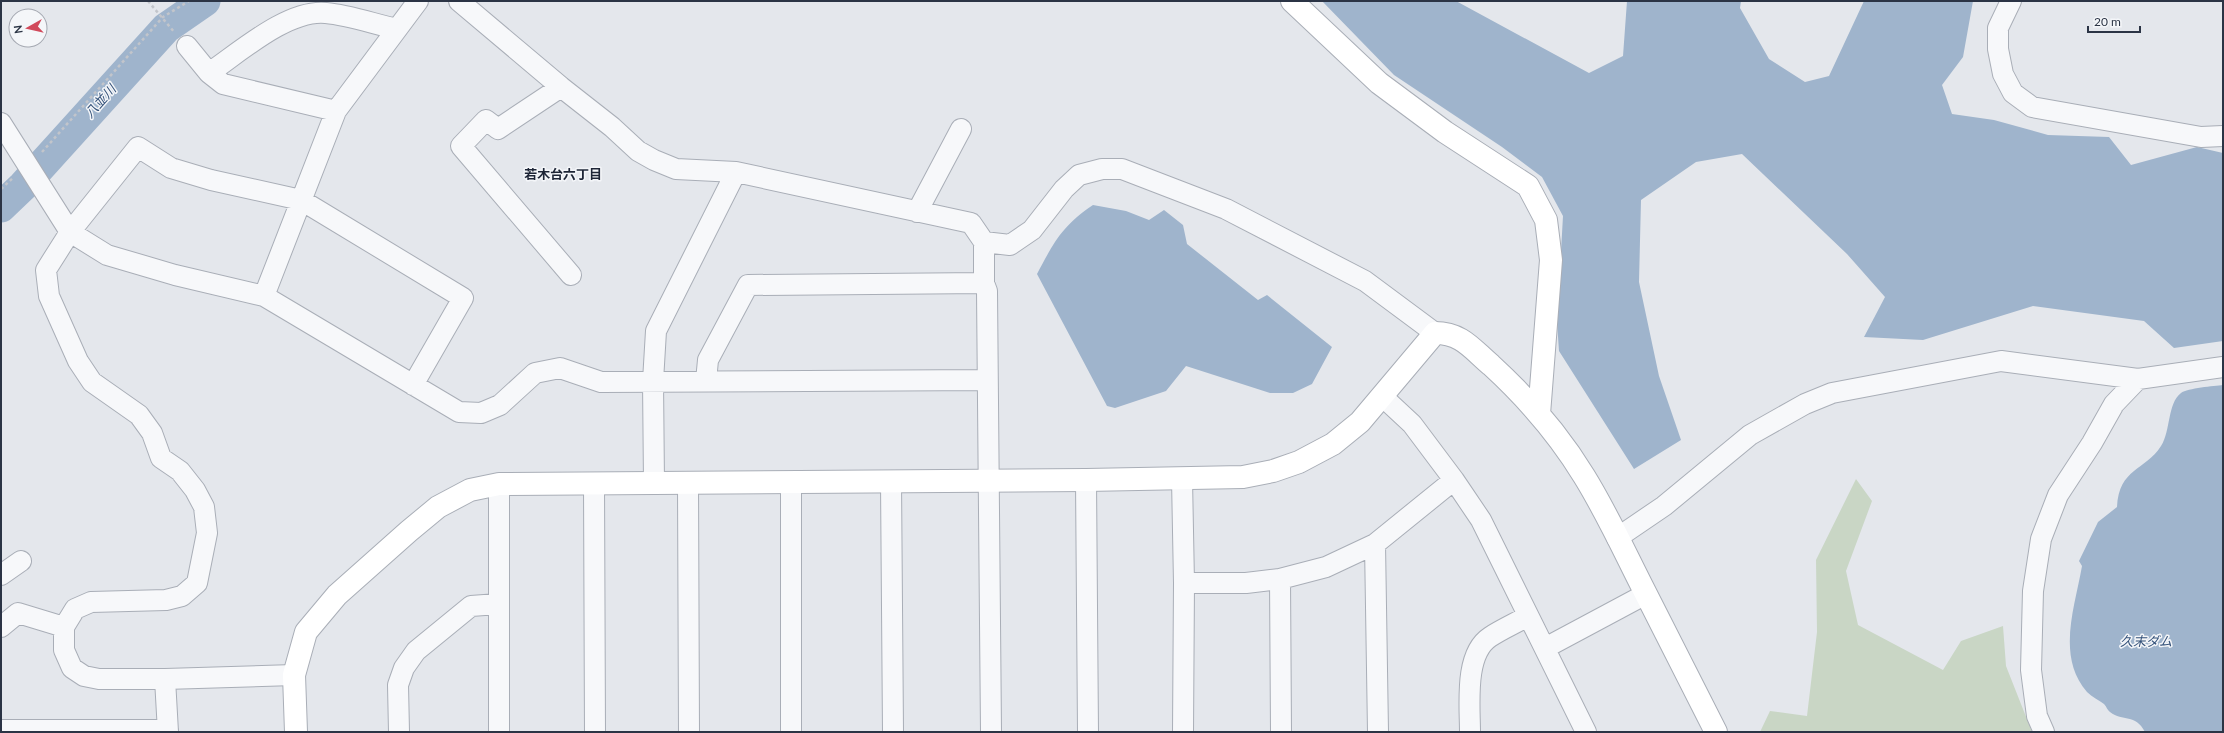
<svg xmlns="http://www.w3.org/2000/svg" width="2224" height="733" font-family="Lato,'Noto Sans JP',sans-serif">
	<style>
		.green { fill: #c9d6c5 }
		.water { fill: #9fb4cc }
		.lines { fill: none; stroke-linecap: round; stroke-linejoin: round }
		.river { stroke: #9fb4cc; stroke-width: 31 }
		.street-casing { stroke: #a9aeb7; stroke-width: 22 }
		.secondary-casing { stroke: #a9aeb7; stroke-width: 24 }
		.path { stroke: #c2c5cb; stroke-width: 2.5; stroke-dasharray: 3 3; stroke-linecap: butt }
		.street { stroke: #f7f8fa; stroke-width: 20 }
		.secondary { stroke: #fff; stroke-width: 22 }
		.labels { text-anchor: middle; stroke-width: 3; stroke-linejoin: round; paint-order: stroke }
		.water-label { font-size: 13px; font-style: italic; fill: #34527a; stroke: #f4f6f9 }
		.neighbourhood-label { font-size: 13px; font-weight: bold; fill: #1d2536; stroke: #f4f6f9 }
	</style>
	<rect width="100%" height="100%" fill="#e4e7ec"/>
	<path class="green" d="M1856,479L1872,501L1846,571L1858,625L1943,670L1961,641L2003,626L2006,666L2032,732H1760L1770,711L1807,716L1817,632L1816,560Z"/>
	<path class="water" d="M1322,1H1456L1589,73L1623,56L1627,1H1741L1740,8L1769,59L1805,82L1829,76L1864,1H1973L1963,57L1942,85L1952,114L1994,120L2048,135L2109,137L2131,165L2197,147L2223,153V341L2174,348L2144,321L2033,306L1923,340L1864,337L1885,297L1847,254L1742,154L1696,162L1641,200L1639,282L1659,376L1681,440L1634,469L1559,351L1557,322L1563,216L1542,177L1502,147L1394,75Z
		M1093,205L1126,211L1149,220L1164,210L1183,225L1187,244L1258,300L1267,295L1332,347L1312,384L1293,393H1270L1186,366L1166,391L1115,408L1107,406L1037,274C1054,242 1062,226 1093,205Z
		M2223,385V732H2145C2135,713 2123,722 2110,712C2107,710 2107,707 2104,704C2099,700 2092,697 2087,692C2056,656 2075,607 2082,566L2079,561L2098,522L2117,507C2119,468 2145,471 2161,446C2171,430 2167,404 2181,393C2188,388 2214,386 2223,385Z"/>
	<g class="lines">
		<path class="river" d="M1,207L23,186L166,28L205,1"/>
		<g class="street-casing">
			<path id="street" d="M459,1L561,87L612,127L638,151L654,160L676,169L736,172L971,223L984,242V283
				M2011,1L1998,28V49L2003,74L2013,93L2032,107L2201,137L2223,136
				M187,46L209,73
				M561,87L498,129L486,120L461,146L571,275
				M336,111L223,84L209,73C240,52 288,9 326,13C349,15 374,24 397,29
				M1,123L70,232L107,255L175,275L264,296L459,412L481,413L500,405L535,373L560,368L601,382L987,380
				M917,212L961,129
				M984,242L1010,245L1032,230L1064,189L1079,175L1102,169H1122L1226,209L1365,281L1435,333
				M264,296L336,111L418,1
				M706,381L708,360L748,285L984,283L987,291L991,732
				M1383,397L1412,424L1454,480L1481,520L1586,732
				M1182,479L1184,583L1183,732
				M1086,480L1088,732
				M891,481L893,732
				M791,482V732
				M594,483L595,732
				M654,483L653,381L656,331L736,172
				M688,483L689,732
				M499,484V732
				M1617,538L1664,506L1750,435L1805,404L1832,393L2001,361L2138,379L2223,367
				M1375,544L1378,732
				M1,575L21,561
				M1280,579L1281,732
				M1184,583H1246L1280,579L1326,567L1375,544L1454,480
				M1,627L18,613L64,627
				M1545,648L1646,594
				M294,675L165,679H99L84,676L72,668L64,650V627L75,609L91,602L166,600L182,596L197,583L207,533L204,507L195,490L180,471L161,458L152,433L139,415L92,382L78,361L49,296L46,270L70,232L138,147L171,168L211,180L301,200L463,298L413,385
				M165,679L168,732
				M1,730H168
				M399,732L398,685L404,668L416,651L471,606L498,604
				M1470,732C1470,705 1464,654 1490,637C1502,629 1516,623 1528,616
				M2044,732L2037,716L2031,670L2033,591L2041,539L2058,495L2092,443L2114,404L2138,379"/>
		</g>
		<g class="secondary-casing">
			<path id="secondary" d="M1292,1L1379,83L1445,132L1528,186L1546,220L1551,260L1539,414
				M296,732L294,675L306,632L337,595L409,531L438,507L470,490L499,484L1086,480L1243,477L1273,471L1299,462L1333,444L1360,422L1435,333C1462,333 1472,349 1491,365C1527,398 1559,435 1584,476C1607,513 1625,553 1645,592C1668,638 1692,685 1716,732"/>
		</g>
		<path class="path" d="M148,1L175,33
			M42,152L163,17L189,1
			M1,189L14,177"/>
		<use href="#street" class="street"/>
		<use href="#secondary" class="secondary"/>
	</g>
	<g class="labels">
		<g class="water-label">
			<text transform="translate(100 101) rotate(-48)" y="5">八並川</text>
			<text x="2146" y="646">久末ダム</text>
		</g>
		<g class="neighbourhood-label">
			<text x="563" y="179">若木台六丁目</text>
		</g>
	</g>
	<rect width="2224" height="733" fill="none" stroke="#2b3445" stroke-width="4"/>
	<g transform="translate(28 28) rotate(262)"><circle r="19" fill="#f4f6f9" stroke="#a4a8b1"/>
	<path d="M0-3L7 15L0 10L-7 15Z" fill="#d1495b"/>
	<text y="-6" font-size="11" font-weight="bold" text-anchor="middle" fill="#2b3445">N</text>
	</g>
	<path d="M2088 26v6h52v-6" fill="none" stroke="#2b3445" stroke-width="2"/>
	<text x="2094" y="26" font-size="12" fill="#2b3445" stroke="#f4f6f9" stroke-width="3" paint-order="stroke">20 m</text>
</svg>
